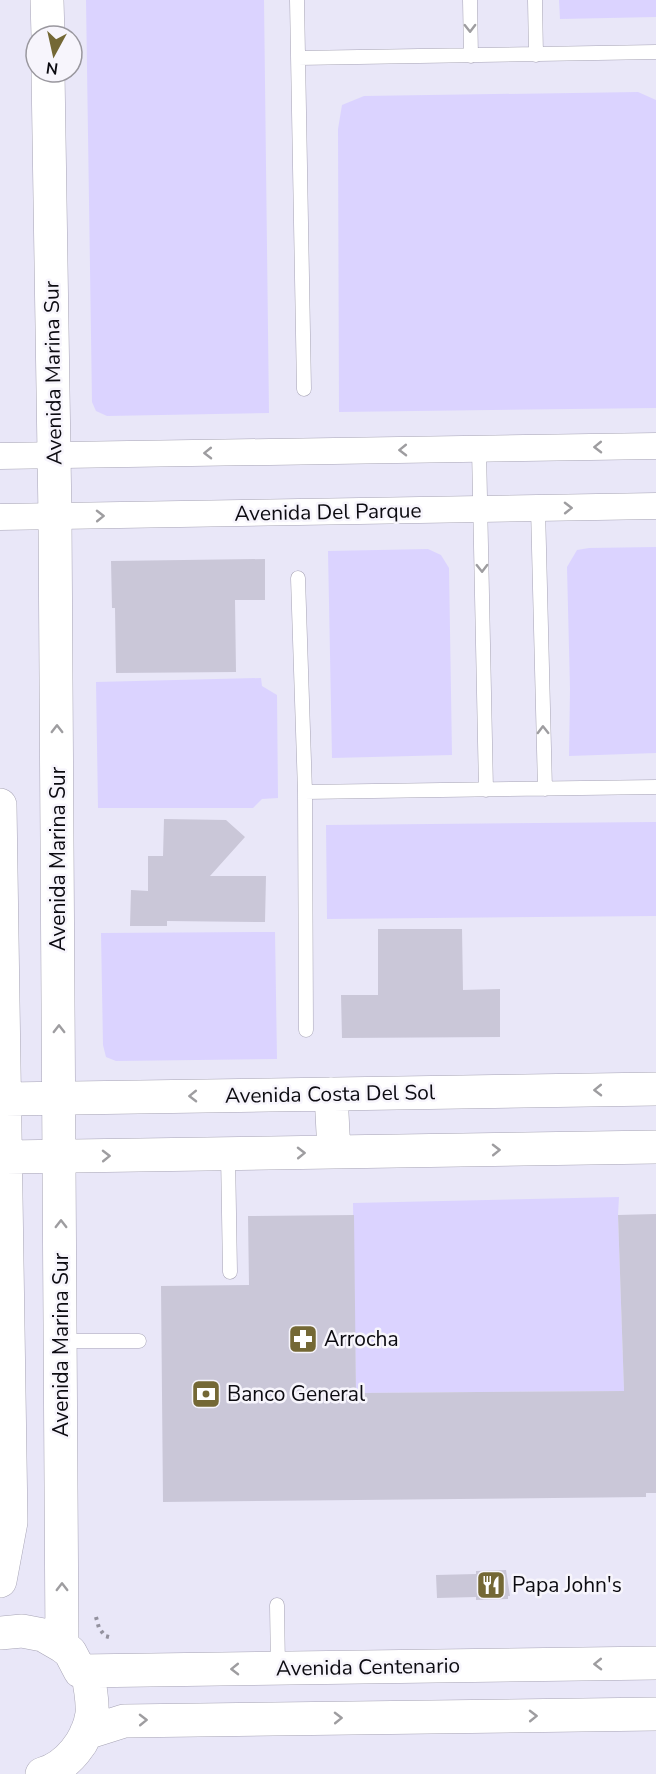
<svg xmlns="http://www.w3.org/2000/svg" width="656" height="1774" font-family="'Nunito Sans',sans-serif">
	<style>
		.green { fill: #dbd3ff }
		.building { fill: #cac7d8 }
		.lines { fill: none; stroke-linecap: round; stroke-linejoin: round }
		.lane-casing { stroke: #a7a4b5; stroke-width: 15 }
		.street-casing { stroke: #a7a4b5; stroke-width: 27 }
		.secondary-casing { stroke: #a7a4b5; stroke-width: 34 }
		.path { stroke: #93919e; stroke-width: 4; stroke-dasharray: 3 4.5; stroke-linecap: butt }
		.lane { stroke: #fff; stroke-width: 14 }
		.street { stroke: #fff; stroke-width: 26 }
		.secondary { stroke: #fff; stroke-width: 33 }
		.oneway { stroke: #9e9da0 }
		.labels { text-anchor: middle; stroke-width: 5; stroke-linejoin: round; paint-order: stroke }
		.street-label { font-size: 21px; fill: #0c0b11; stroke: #f7f5fc }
		.poi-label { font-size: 21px; fill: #0c0b11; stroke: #f7f5fc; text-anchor: start }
	</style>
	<rect width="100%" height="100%" fill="#e9e7f8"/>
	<path class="green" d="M86,0H264L269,413L107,416L96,411L92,402Z
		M559,0H656V17L560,19Z
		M638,92L656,100V408L339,412L338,129L342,105L364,96Z
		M656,547V753L569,756L570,689L567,567L577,550L589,548Z
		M428,549L441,555L449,568L452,755L332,758L328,551Z
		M261,678L262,686L277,695L278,798L262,799L253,808H98L96,682Z
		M656,822V916L327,919L326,825Z
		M275,932L277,1059L116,1061L106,1057L103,1045L101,933Z
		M619,1197L618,1215L624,1391L356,1393L353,1203Z"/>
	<path class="building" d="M265,559V600H235L236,672L116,673L115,608H112L111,561Z
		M164,819L226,820L245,837L210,876H266L265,922L167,921V926H130L131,890L148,891V856H163Z
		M378,929H462L463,990L500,989V1037L342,1038L341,995H378Z
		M656,1214V1493H646V1497L163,1502L161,1286L249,1285L248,1216L354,1215L356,1393L624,1391L618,1215Z
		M506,1570L510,1596H508V1599L476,1600V1597L437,1598L436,1575L476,1574V1571Z"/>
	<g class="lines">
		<g class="lane-casing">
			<path id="lane" d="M297,0L304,389
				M470,0L471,56
				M535,0L536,55
				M298,58L656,52
				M479,449L486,790
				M538,508L545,789
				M298,578L305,792L306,1030
				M305,792L656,787
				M228,1154L230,1272
				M61,1341H139
				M277,1605L278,1668"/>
		</g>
		<g class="street-casing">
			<path id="street" d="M0,456L656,446
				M0,517L656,506"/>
		</g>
		<g class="secondary-casing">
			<path id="secondary" d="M47,0L48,36
				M48,72L55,517L62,1646
				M0,805L11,1522L0,1581
				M331,1094L334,1152
				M5,1099L656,1089
				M6,1157L656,1147
				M0,1633L22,1631L43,1635L62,1646L70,1652L80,1671H87C90,1685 93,1700 92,1714C88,1741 67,1767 42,1774
				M80,1671L656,1663
				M86,1733L124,1721L656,1714"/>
		</g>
		<path class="path" d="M96,1617L99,1628L105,1636L109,1637"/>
		<use href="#lane" class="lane"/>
		<use href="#street" class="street"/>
		<use href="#secondary" class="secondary"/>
	</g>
	<defs><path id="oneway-chevron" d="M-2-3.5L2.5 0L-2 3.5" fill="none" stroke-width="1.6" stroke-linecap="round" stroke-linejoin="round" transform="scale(1.5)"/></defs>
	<g class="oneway">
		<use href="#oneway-chevron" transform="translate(470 28) rotate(89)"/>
		<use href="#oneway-chevron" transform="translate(598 447) rotate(179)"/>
		<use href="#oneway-chevron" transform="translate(403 450) rotate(179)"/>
		<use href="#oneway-chevron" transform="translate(208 453) rotate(179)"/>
		<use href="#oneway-chevron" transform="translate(568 508) rotate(-1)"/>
		<use href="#oneway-chevron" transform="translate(100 516) rotate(-1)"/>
		<use href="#oneway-chevron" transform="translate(482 568) rotate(89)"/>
		<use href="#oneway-chevron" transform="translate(57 729) rotate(-90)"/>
		<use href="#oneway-chevron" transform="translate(543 730) rotate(-91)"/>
		<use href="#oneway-chevron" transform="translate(59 1029) rotate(-90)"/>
		<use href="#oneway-chevron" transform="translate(598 1090) rotate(179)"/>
		<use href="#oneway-chevron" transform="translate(193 1096) rotate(179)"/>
		<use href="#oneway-chevron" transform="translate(496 1150) rotate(-1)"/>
		<use href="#oneway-chevron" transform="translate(301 1153) rotate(-1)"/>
		<use href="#oneway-chevron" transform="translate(106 1156) rotate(-1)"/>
		<use href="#oneway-chevron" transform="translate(61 1224) rotate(-90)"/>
		<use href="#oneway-chevron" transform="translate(62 1587) rotate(-90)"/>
		<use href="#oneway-chevron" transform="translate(598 1664) rotate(179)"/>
		<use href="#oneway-chevron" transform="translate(235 1669) rotate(179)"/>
		<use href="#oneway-chevron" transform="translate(533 1716) rotate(-1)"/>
		<use href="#oneway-chevron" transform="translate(338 1718) rotate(-1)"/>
		<use href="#oneway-chevron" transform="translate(143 1720) rotate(-1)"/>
	</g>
	<defs>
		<g id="pharmacy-square" transform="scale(1.5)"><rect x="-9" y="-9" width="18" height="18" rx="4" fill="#746835" stroke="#f7f5fc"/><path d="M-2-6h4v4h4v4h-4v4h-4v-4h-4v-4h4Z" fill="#fff"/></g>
		<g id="bank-square" transform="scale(1.5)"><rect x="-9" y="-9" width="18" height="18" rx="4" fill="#746835" stroke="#f7f5fc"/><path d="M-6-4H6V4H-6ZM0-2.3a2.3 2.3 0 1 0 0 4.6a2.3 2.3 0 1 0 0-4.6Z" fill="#fff"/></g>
		<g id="restaurant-square" transform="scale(1.5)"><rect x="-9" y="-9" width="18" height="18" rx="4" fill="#746835" stroke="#f7f5fc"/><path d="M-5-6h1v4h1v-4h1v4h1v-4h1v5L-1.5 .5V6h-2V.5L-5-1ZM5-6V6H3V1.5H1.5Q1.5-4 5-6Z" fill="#fff"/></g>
	</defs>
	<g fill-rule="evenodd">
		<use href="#pharmacy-square" x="303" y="1339"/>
		<use href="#bank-square" x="206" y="1394"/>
		<use href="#restaurant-square" x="491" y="1585"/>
	</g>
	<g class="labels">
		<g class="street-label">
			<text transform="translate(53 373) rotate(-91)" y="7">Avenida Marina Sur</text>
			<text transform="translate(328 512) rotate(-1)" y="7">Avenida Del Parque</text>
			<text transform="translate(58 859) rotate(-90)" y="7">Avenida Marina Sur</text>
			<text transform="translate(330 1094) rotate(-1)" y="7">Avenida Costa Del Sol</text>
			<text transform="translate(61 1345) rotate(-90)" y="7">Avenida Marina Sur</text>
			<text transform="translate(368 1667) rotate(-1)" y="7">Avenida Centenario</text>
		</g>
		<g class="poi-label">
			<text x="324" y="1346">Arrocha</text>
			<text x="227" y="1401">Banco General</text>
			<text x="512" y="1592">Papa John's</text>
		</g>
	</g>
	<g transform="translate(54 54) rotate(188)"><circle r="28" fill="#f7f5fc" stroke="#99979e" stroke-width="1.5"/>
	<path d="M0-4.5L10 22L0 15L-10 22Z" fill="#746835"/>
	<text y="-9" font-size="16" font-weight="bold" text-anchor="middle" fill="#0c0b11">N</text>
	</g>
</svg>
